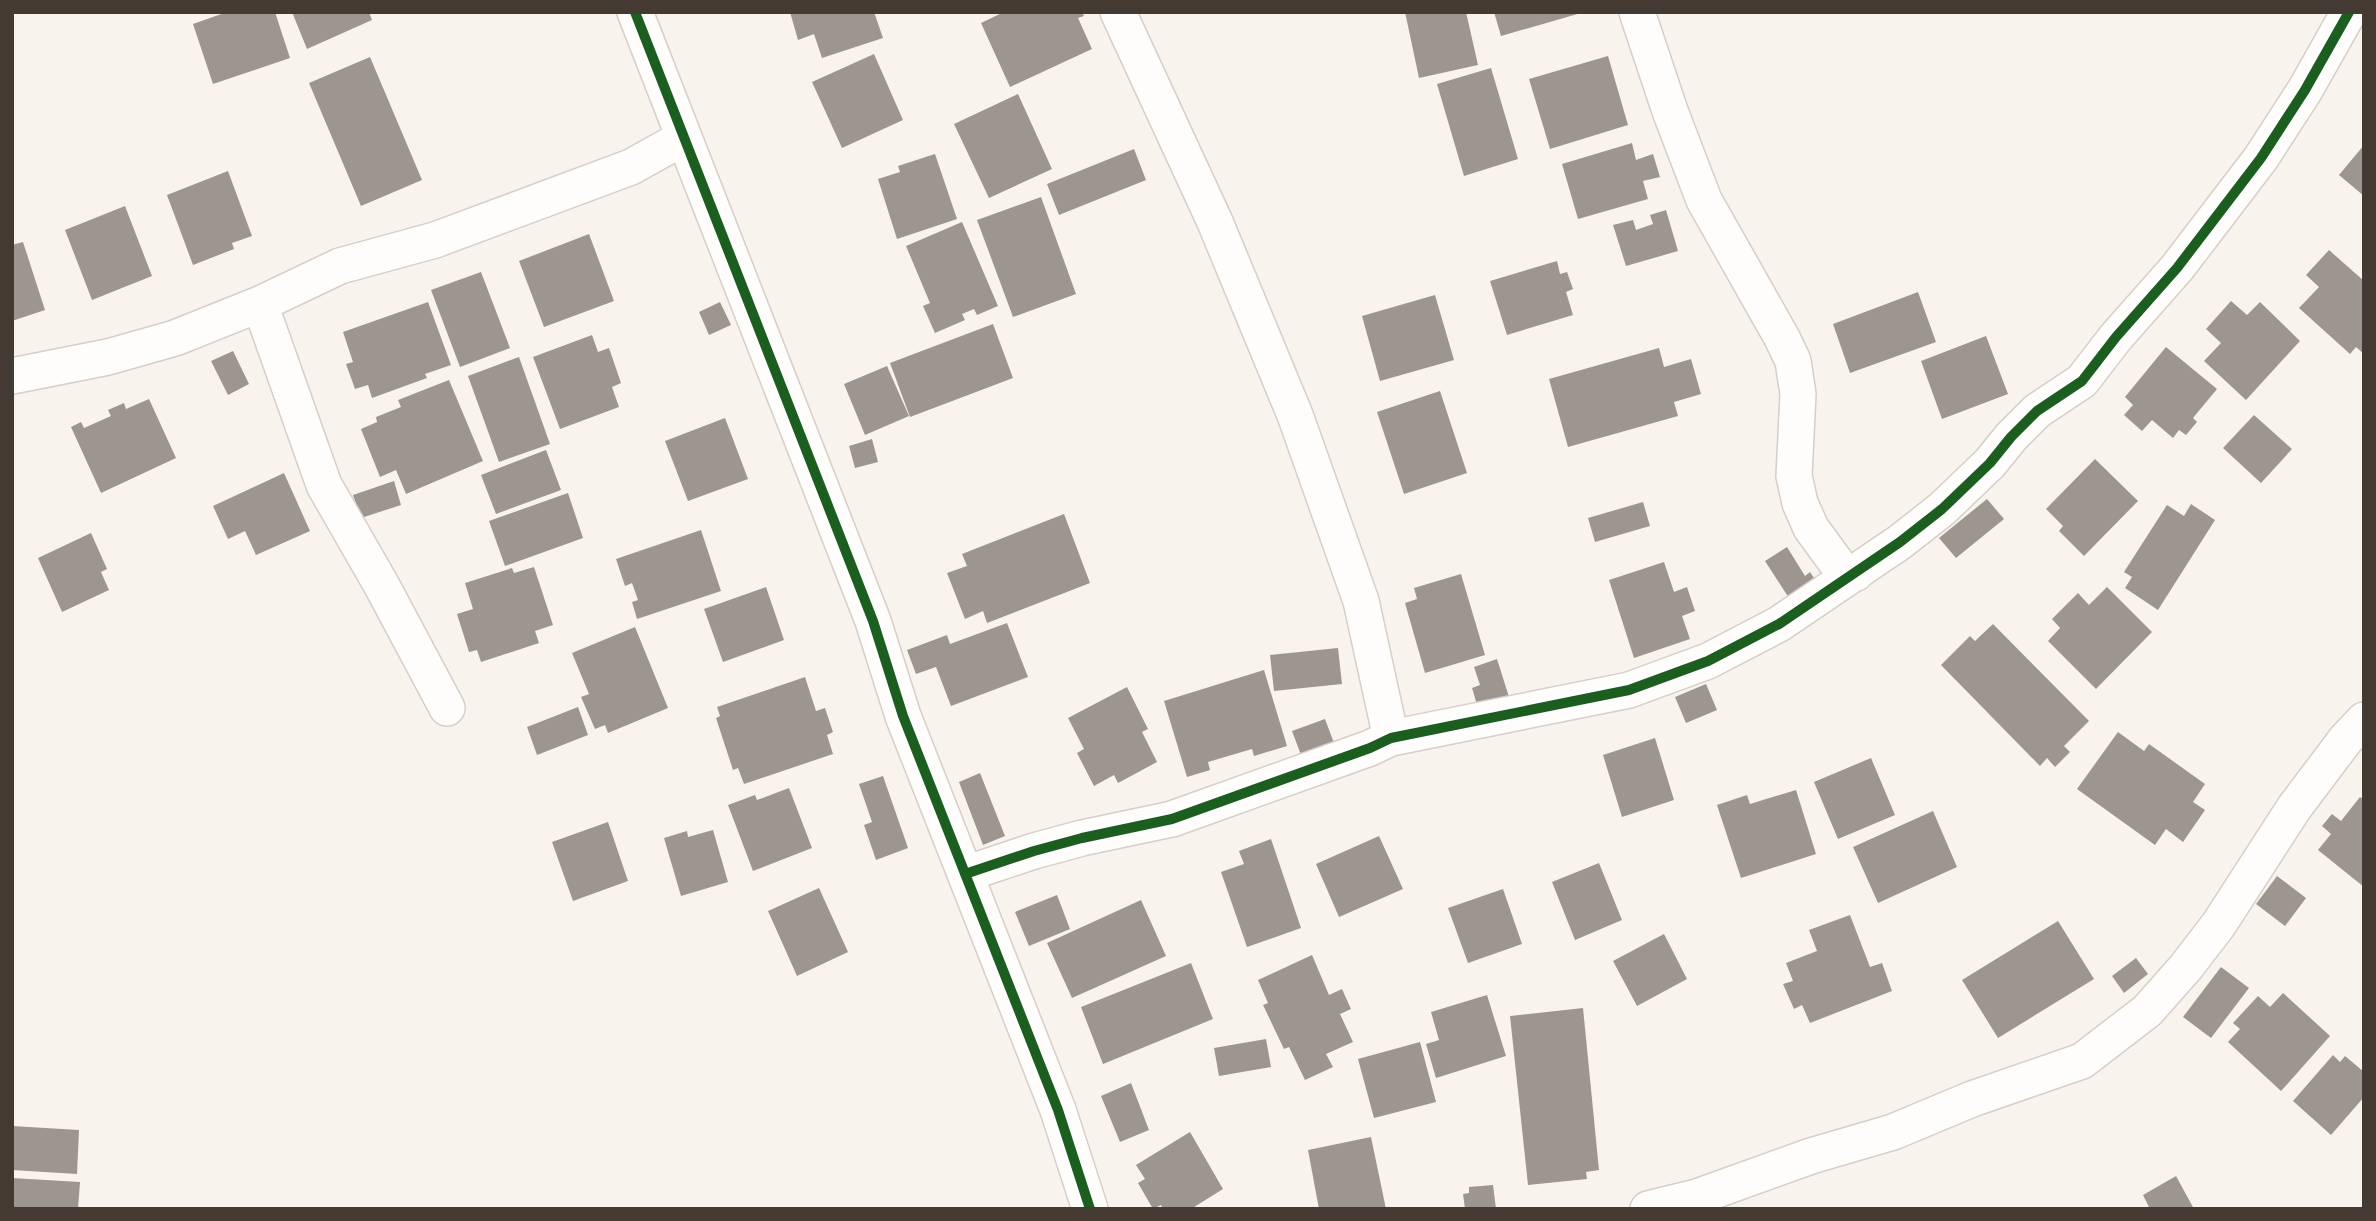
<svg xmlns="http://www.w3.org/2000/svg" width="2376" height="1221" font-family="'Archivo Narrow',sans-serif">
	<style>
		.building { fill: #9d968f }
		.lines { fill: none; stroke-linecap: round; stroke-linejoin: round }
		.minor-casing { stroke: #d6cec7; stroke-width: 38 }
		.minor { stroke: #fefdfc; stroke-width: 35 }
		.cycleway-casing { stroke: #fff; stroke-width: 15 }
		.cycleway { stroke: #1b5e20; stroke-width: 10 }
	</style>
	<rect width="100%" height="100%" fill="#f9f3ee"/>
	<path class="building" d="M227,12H275L290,58L213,84L193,24Z
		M292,12H369L372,20L307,49Z
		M790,12H874L883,38L822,58L814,34L798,40Z
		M1004,12H1082L1084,16L1078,18L1092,49L1010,87L981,23Z
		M1405,12H1466L1478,65L1419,78Z
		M1494,12H1580L1581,13L1501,36Z
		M874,54L903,120L842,148L812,82Z
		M1608,56L1628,125L1550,149L1529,79Z
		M370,57L422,180L361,206L309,83Z
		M1491,68L1518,159L1464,176L1437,84Z
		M1018,94L1052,169L989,198L954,124Z
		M1632,143L1636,160L1653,154L1660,177L1643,181L1648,199L1578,219L1562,164Z
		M2364,145V196L2339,175Z
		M1134,149L1146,180L1059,215L1047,184Z
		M935,154L957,219L897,239L878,179L900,172L898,166Z
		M228,171L252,236L232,243L234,249L193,265L167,195Z
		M1041,197L1076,294L1013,317L977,220Z
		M125,206L152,276L92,300L65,230Z
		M1666,210L1678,251L1626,266L1613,225L1633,220L1636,230L1653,224L1650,215Z
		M962,222L998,306L977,315L974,309L962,314L965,320L935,333L923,306L930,303L906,246Z
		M589,234L614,301L544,327L519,261Z
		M23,242L45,310L12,321V245Z
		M2329,250L2364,281V354L2356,347L2350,354L2299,308L2319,287L2306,275Z
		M1557,261L1560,274L1567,272L1573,289L1566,292L1573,315L1507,335L1490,281Z
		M481,272L510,348L460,367L431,290Z
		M1918,292L1936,342L1850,373L1833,324Z
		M1435,295L1454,360L1380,381L1362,316Z
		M2231,301L2247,315L2260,302L2300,341L2246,400L2204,361L2221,343L2206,329Z
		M428,302L451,365L425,374L427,378L372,398L368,385L355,389L346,364L353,362L343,332Z
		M720,302L731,325L709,335L699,312Z
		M993,324L1013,378L910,417L890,363Z
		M592,335L598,352L609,348L621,383L612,387L619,407L560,429L533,357Z
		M1986,336L2008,394L1942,419L1921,361Z
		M2166,347L2217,389L2193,418L2197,422L2186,435L2179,430L2173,438L2152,420L2142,431L2124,415L2133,405L2125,397Z
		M1659,348L1664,367L1691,359L1701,394L1674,402L1678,416L1568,447L1549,379Z
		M233,351L249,384L228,395L211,361Z
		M519,357L550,444L499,462L468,376Z
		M887,366L909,416L865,435L844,384Z
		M449,380L483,461L406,494L396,470L380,477L361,429L377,422L376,417L401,407L398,400Z
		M1440,391L1467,473L1404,494L1377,412Z
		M149,399L176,458L101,493L71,427L81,422L84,428L111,416L108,410L124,403L126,409Z
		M2254,415L2292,449L2261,483L2223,448Z
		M725,418L748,479L688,501L665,441Z
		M872,439L878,462L855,468L849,446Z
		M546,450L561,490L496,514L481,475Z
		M2095,459L2138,501L2084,556L2059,531L2063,526L2046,509Z
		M284,473L310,531L256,555L245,531L228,539L213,506Z
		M394,481L401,505L361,518L353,495Z
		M568,493L583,538L505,566L489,521Z
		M1987,499L2004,519L1956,558L1939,538Z
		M1643,502L1650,526L1595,542L1588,518Z
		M2191,504L2215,520L2158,610L2125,588L2132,577L2124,572L2167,505L2184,516Z
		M1064,514L1090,583L987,623L983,611L965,619L947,573L967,566L962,554Z
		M701,530L721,591L637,619L632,602L638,600L632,583L625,586L616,559Z
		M91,533L107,569L101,572L109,590L62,612L38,558Z
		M1787,547L1805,576L1810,572L1816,581L1789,598L1765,561Z
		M1664,562L1674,592L1687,587L1695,611L1682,616L1690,639L1634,658L1609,580Z
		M534,567L553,625L535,631L539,643L481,662L477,650L469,652L457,614L473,609L465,583L512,568L514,573Z
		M1461,574L1485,655L1425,673L1405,603L1417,599L1414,588Z
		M766,587L784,640L723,662L704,609Z
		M2107,587L2152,632L2096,689L2048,641L2060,628L2052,619L2078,593L2089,605Z
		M1007,623L1028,677L951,706L936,667L916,674L907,650L947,635L950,644Z
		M1993,624L2089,721L2064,746L2070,752L2055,767L2047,758L2040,766L1941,665L1970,636L1975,641Z
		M635,627L668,708L608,733L605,725L595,729L581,697L589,694L572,653Z
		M1338,648L1342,684L1274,691L1270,655Z
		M1497,659L1509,697L1478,708L1472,688L1480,685L1474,667Z
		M1264,670L1287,746L1254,756L1252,749L1208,762L1210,770L1187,777L1164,701Z
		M805,677L816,711L825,708L833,732L827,735L833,754L744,784L738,768L733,770L716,718L720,716L717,707Z
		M1706,684L1717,710L1686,723L1675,697Z
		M1127,687L1148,729L1142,732L1157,762L1118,783L1114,775L1094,786L1077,753L1084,749L1068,718Z
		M578,707L588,735L537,755L527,727Z
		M1325,719L1334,743L1301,755L1292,731Z
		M2118,732L2144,751L2149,744L2205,784L2193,802L2205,810L2183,842L2166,829L2155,845L2077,789Z
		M1655,738L1674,800L1622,817L1603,755Z
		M1871,758L1895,815L1838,839L1814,782Z
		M980,773L1005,836L983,845L959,782Z
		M883,776L908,848L876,860L864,825L872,822L859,784Z
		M789,788L812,848L753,871L728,805L755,795L757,800Z
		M1796,790L1816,854L1741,878L1717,805L1747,795L1750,804Z
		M2360,797L2364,800V887L2318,850L2331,834L2322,826L2332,814L2341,821Z
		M1933,811L1957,867L1878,903L1853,847Z
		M608,822L628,881L573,901L552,842Z
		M713,830L728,882L681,896L664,838L687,831L688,837Z
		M1379,836L1403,889L1339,917L1316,864Z
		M1271,839L1301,928L1247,947L1221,872L1244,864L1239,851Z
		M1599,863L1622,920L1575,940L1552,882Z
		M2277,876L2306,898L2285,926L2256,904Z
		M819,888L848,952L797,976L768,911Z
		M1503,889L1522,944L1468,963L1448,908Z
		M1057,895L1070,929L1029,946L1015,912Z
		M1141,900L1166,956L1072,998L1047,943Z
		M1850,915L1870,967L1882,963L1892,991L1810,1023L1802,1005L1794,1009L1783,984L1793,981L1786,963L1817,951L1809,930Z
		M2058,921L2094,979L1998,1038L1962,980Z
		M1664,934L1687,979L1637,1006L1613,961Z
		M1312,955L1329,995L1342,989L1351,1009L1340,1014L1353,1042L1326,1054L1333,1067L1305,1080L1289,1047L1284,1049L1263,1005L1268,1003L1258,980Z
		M2136,958L2148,974L2124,993L2112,976Z
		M1191,963L1213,1019L1103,1064L1081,1007Z
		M2221,967L2249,988L2211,1038L2183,1017Z
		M2283,993L2330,1036L2281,1091L2228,1042L2240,1029L2233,1023L2258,996L2270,1007Z
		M1487,995L1506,1056L1436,1078L1426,1044L1439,1040L1431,1012Z
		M1583,1008L1599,1170L1586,1172L1587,1179L1528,1185L1510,1016Z
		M1266,1039L1271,1067L1219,1076L1214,1048Z
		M1420,1042L1436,1102L1374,1118L1358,1059Z
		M2333,1055L2340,1062L2345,1056L2364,1072V1097L2331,1135L2293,1101Z
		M1131,1083L1149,1130L1120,1142L1101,1096Z
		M12,1126L79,1130L77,1174L12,1170Z
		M1190,1132L1223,1189L1191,1209H1163L1161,1205L1153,1209L1138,1183L1145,1179L1136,1165Z
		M1371,1137L1386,1209H1319L1308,1150Z
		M2176,1176L2194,1209H2150L2143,1195Z
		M12,1178L80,1182L78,1209H12Z
		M1493,1185L1496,1209H1465L1463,1194L1469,1193V1187Z"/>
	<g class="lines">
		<g class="minor-casing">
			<path id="minor" d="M635,12L873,621L903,716L1058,1110L1090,1209
				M1118,12L1215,222L1295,415L1361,601L1391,738
				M1637,12L1670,111L1704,200L1782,338L1793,361L1798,394L1794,476L1800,503L1811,528L1841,569L1856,573
				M260,304L324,485L382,586L447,708
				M12,376L108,357L175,338L260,304L340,266L435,240L631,167L683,138
				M965,874L1034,851L1082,838L1172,819L1370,748L1391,738L1629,690L1708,661L1779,624L1900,542L1942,509L1990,463L2011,437L2037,411L2082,381L2116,337L2177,268L2261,158L2305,90L2349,12
				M1648,1209L1697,1197L1811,1156L1893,1132L1972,1099L2082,1061L2147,1011L2186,967L2219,924L2294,808L2346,739L2364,720"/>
		</g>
		<use href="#minor" class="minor"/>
		<g class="cycleway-casing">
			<path id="cycleway" d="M635,12L873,621L903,716L1058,1110L1090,1209
				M965,874L1034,851L1082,838L1172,819L1370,748L1391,738L1629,690L1708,661L1779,624L1900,542L1942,509L1990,463L2011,437L2037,411L2082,381L2116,337L2177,268L2261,158L2305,90L2349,12"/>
		</g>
		<use href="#cycleway" class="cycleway"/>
	</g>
	<rect width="2376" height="1221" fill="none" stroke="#453a31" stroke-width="28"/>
</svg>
